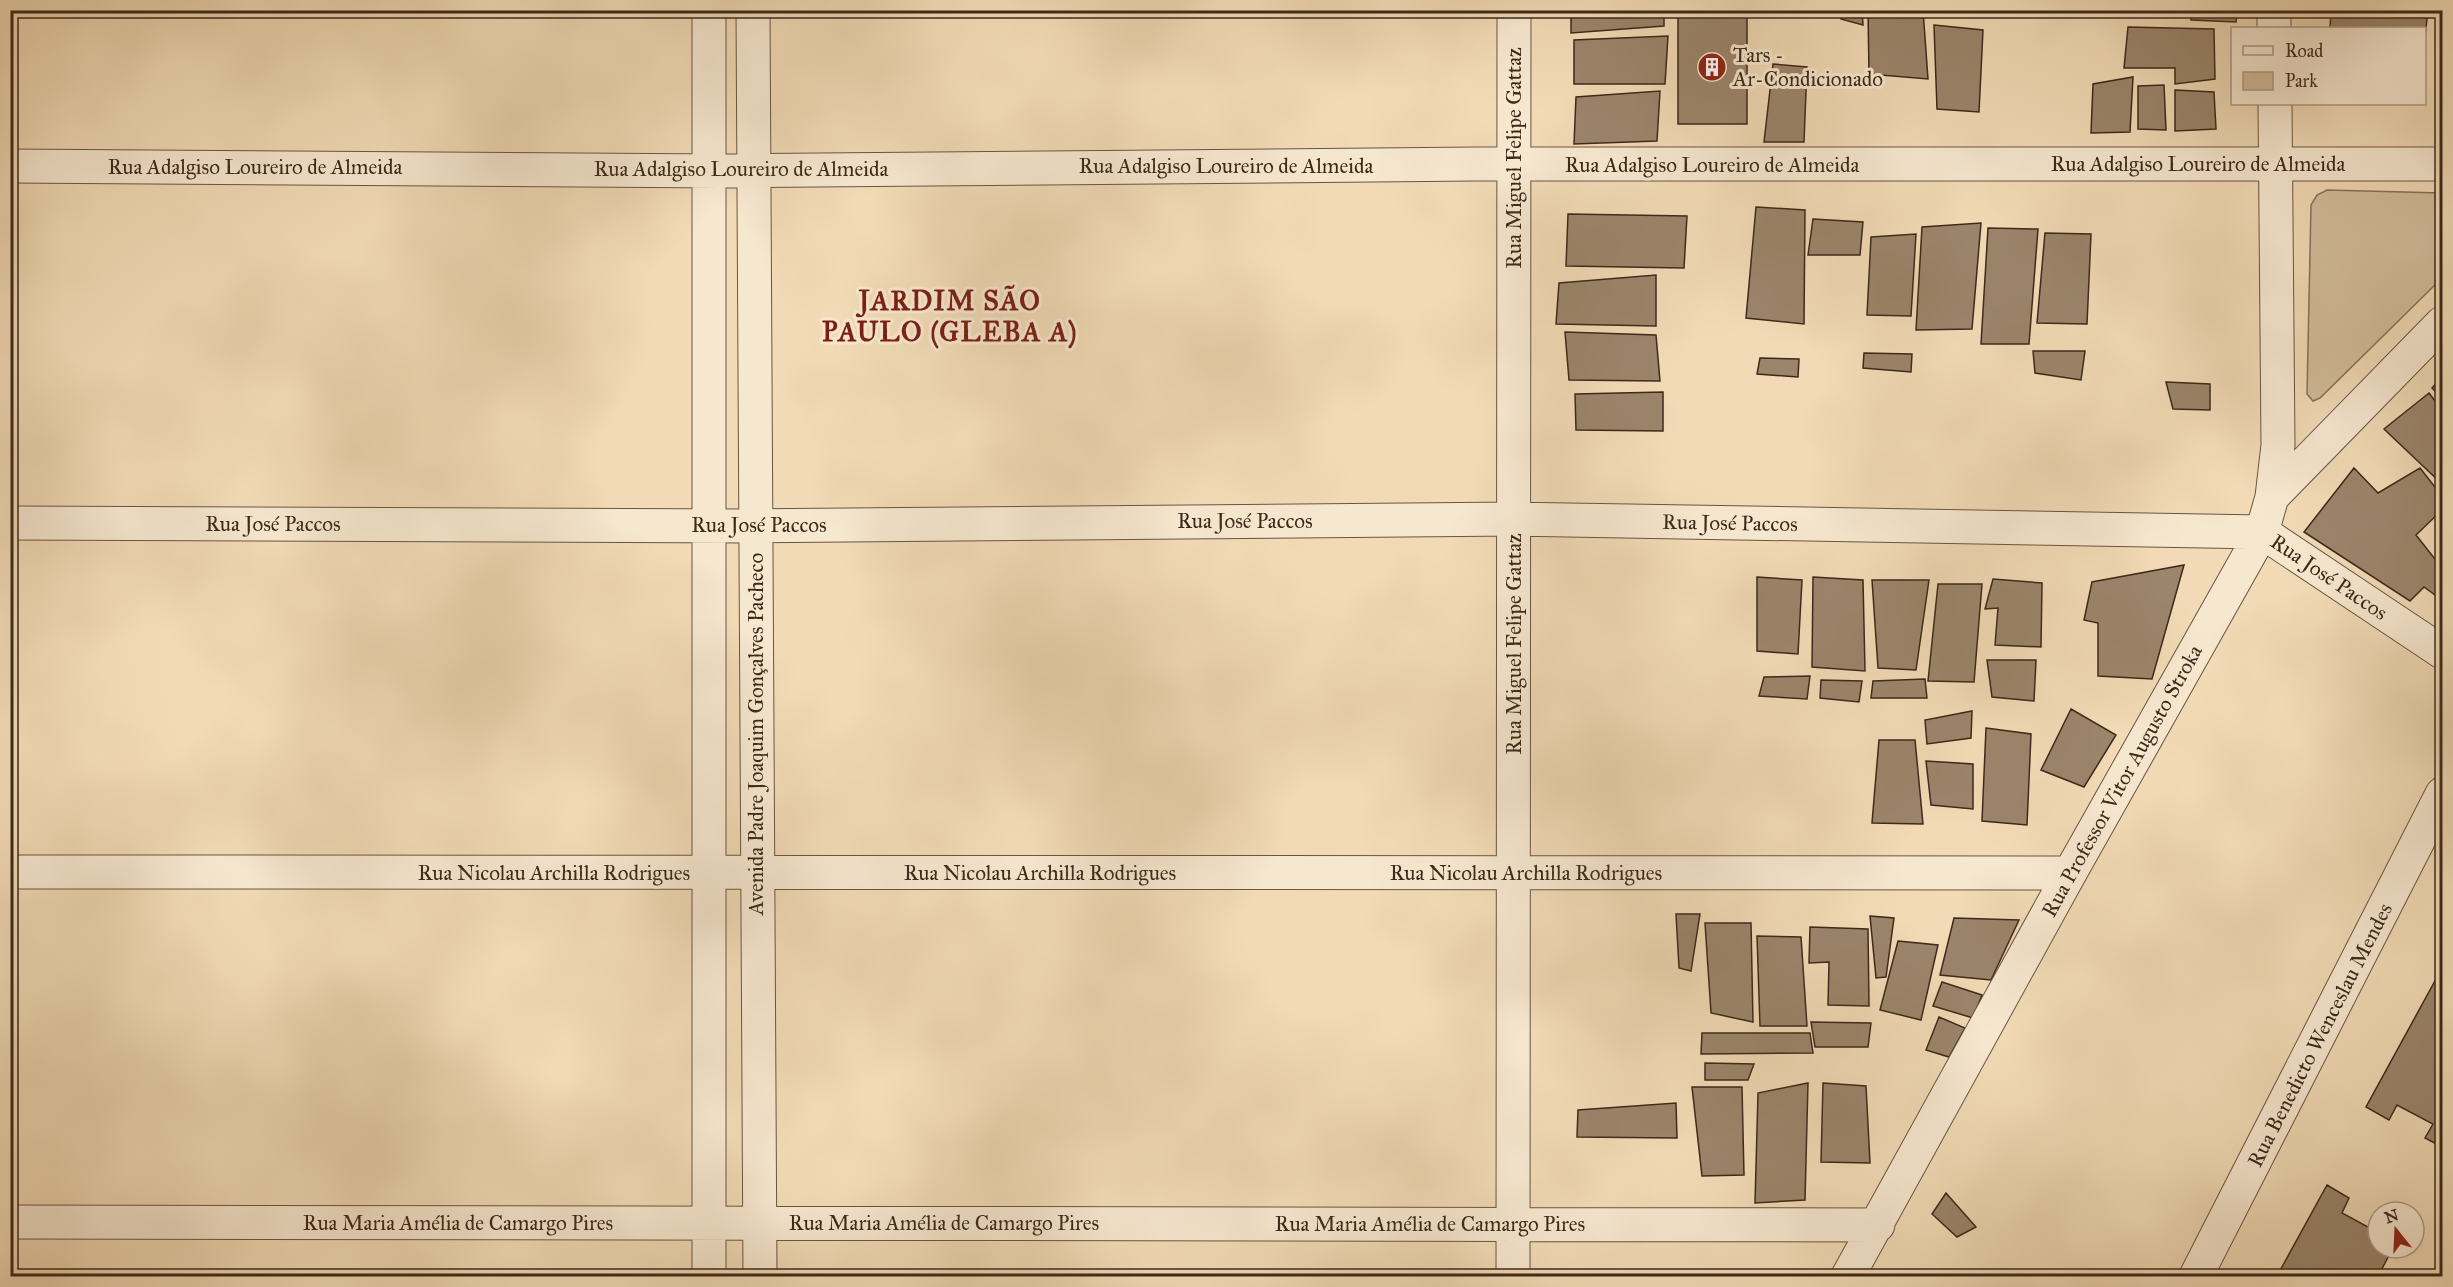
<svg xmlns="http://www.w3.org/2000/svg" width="2453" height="1287" font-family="'IM FELL Great Primer',serif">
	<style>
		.green { fill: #d2bc9b; stroke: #88725b; stroke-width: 1.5 }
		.building { fill: #9b856b; stroke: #3d291b; stroke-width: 1.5 }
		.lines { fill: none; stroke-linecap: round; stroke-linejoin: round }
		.street-casing { stroke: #6a5542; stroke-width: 35 }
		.street { stroke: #f6e7cf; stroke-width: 33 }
		.labels { text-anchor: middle; stroke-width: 6; stroke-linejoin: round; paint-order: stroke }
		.poi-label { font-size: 21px; fill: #3d291b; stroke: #f6e7cf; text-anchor: start }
		.street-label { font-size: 21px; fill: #3d291b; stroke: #f6e7cf }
		.district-label { font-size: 27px; font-weight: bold; letter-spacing: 1.5px; fill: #7a1f14; stroke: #f6e7cf }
	</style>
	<rect width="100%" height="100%" fill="#f1dab5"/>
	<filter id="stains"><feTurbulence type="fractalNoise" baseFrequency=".00333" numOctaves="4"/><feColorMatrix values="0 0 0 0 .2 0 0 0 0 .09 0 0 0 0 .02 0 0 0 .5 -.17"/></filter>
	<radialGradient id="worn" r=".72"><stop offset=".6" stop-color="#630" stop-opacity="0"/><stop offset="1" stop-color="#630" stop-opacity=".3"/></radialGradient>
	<path class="green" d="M2327,190L2442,193V278L2320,398L2313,401L2307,394L2311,205L2317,195Z"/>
	<path class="building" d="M1571,10H1664V26L1571,33Z
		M1678,10H1747V124H1678Z
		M1843,10H1862L1863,25L1841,19Z
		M1868,10H1923L1928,79L1869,74Z
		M2191,10H2237L2236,22L2191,20Z
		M2331,10H2428L2424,46V28H2330Z
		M1934,25L1983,30L1979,112L1937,109Z
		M2128,27L2214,29L2215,79L2175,84V68H2124Z
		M1668,36L1665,84H1574V40Z
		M1773,64L1807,67L1804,142H1764Z
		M2133,77L2130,132L2091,133L2093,84Z
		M2164,85L2166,130L2138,129V86Z
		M2175,90L2214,92L2216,129L2175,131Z
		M1660,91L1657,141L1574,144L1576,97Z
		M1756,207L1805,210L1804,324L1746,318Z
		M1568,214L1687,216L1684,268L1566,266Z
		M1813,219L1863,222L1860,255H1808Z
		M1981,223L1972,329L1916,330L1922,227Z
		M1988,228L2038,229L2029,344H1981Z
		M2045,233L2091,234L2087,324L2037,323Z
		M1916,234L1911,316L1867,315L1871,237Z
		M1656,275V326L1556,324L1559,283Z
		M1565,332L1656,335L1660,381L1569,380Z
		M2033,351H2085L2081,380L2035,373Z
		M1864,353L1912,354L1911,372L1863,368Z
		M1760,358L1799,359L1798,377L1757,374Z
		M2442,377V398L2432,388Z
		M2166,382L2210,384V410L2173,409Z
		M1663,392V431L1576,430L1575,394Z
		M2429,393L2442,410V484L2384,429Z
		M2354,468L2378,493L2420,468L2442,496V510L2416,535L2442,568V587L2435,595L2424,587L2410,601L2304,532Z
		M2184,565L2152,679L2098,676V623L2084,620L2092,582Z
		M1757,577L1802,580L1798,654L1757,651Z
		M1813,577L1863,580L1865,671L1812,667Z
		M1993,579L2042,583L2041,647L1995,645L1998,608L1985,609Z
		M1872,580H1929L1916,670L1878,668Z
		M1938,584H1982L1974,682L1928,681Z
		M1987,660H2036L2034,701L1992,697Z
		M1810,676L1807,699L1759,696L1764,677Z
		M1925,679L1927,698H1871L1873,681Z
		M1821,680L1862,681L1859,702L1820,698Z
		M2071,709L2116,735L2084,787L2041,770Z
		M1972,711L1971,738L1927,744L1925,720Z
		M1986,728L2031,734L2027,825L1982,821Z
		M1879,740H1915L1923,824L1872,823Z
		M1926,761L1973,764V809L1931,805Z
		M1676,914H1700L1691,971L1679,968Z
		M1870,916L1894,918L1886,977L1876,978Z
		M1954,918L2019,920L1991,980L1940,975Z
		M1705,923H1751L1753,1022L1711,1013Z
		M1810,927L1868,929L1869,1006L1828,1005L1829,962L1809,963Z
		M1757,936L1801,937L1807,1026H1760Z
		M1898,941L1938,945L1921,1020L1880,1010Z
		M2442,968V1147L2425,1138L2433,1124L2397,1105L2389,1120L2366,1107Z
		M1942,982L1982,995L1973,1018L1933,1006Z
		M1939,1017L1965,1028L1949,1057L1926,1050Z
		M1811,1022L1871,1023L1868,1047H1815Z
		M1702,1033H1810L1813,1053L1701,1054Z
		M1705,1063L1754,1064L1748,1080H1705Z
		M1808,1083L1805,1200L1755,1203L1758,1093Z
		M1823,1083L1866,1086L1870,1163L1821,1162Z
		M1692,1087H1742L1744,1175L1702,1176Z
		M1676,1103L1677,1138L1577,1137L1578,1110Z
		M2327,1185L2349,1198L2342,1213L2377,1232L2378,1230V1248H2393L2378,1276H2277Z
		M1946,1193L1976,1227L1957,1237L1932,1214Z"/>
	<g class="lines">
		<g class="street-casing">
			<path id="street" d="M709,10V1276
				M753,10L760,1276
				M2274,10V28
				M10,166L720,171L1476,164H2442
				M2272,497L2278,445L2275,104
				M10,523L745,526L1514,519L2262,532L2442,652
				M10,872L2070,873
				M10,1222L1878,1225
				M1513,1276L1514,10
				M1848,1276L2070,873L2262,532L2272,497L2442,323
				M2196,1276L2442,794"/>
		</g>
		<use href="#street" class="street"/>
	</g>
	<defs>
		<g id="building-disc" transform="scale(1.5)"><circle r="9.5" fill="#8f2418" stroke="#f6e7cf"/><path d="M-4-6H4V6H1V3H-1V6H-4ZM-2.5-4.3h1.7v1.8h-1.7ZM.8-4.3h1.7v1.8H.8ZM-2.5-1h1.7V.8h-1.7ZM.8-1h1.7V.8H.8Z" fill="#fff"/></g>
	</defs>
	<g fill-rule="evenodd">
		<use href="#building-disc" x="1712" y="67"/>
	</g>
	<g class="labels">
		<g class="poi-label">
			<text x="1733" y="62">Tars -<tspan x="1733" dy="24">Ar-Condicionado</tspan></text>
		</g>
		<g class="street-label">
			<text transform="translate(1514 158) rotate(-90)" y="7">Rua Miguel Felipe Gattaz</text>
			<text x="2198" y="171">Rua Adalgiso Loureiro de Almeida</text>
			<text x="1712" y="172">Rua Adalgiso Loureiro de Almeida</text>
			<text x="1226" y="173">Rua Adalgiso Loureiro de Almeida</text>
			<text x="255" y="174">Rua Adalgiso Loureiro de Almeida</text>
			<text x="741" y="176">Rua Adalgiso Loureiro de Almeida</text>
			<text x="1245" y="528">Rua José Paccos</text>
			<text transform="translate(1730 523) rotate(1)" y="7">Rua José Paccos</text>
			<text x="273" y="531">Rua José Paccos</text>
			<text x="759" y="532">Rua José Paccos</text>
			<text transform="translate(2329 577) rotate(34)" y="7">Rua José Paccos</text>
			<text transform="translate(1514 644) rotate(-90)" y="7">Rua Miguel Felipe Gattaz</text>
			<text transform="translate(756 734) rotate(-90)" y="7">Avenida Padre Joaquim Gonçalves Pacheco</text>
			<text transform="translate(2122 781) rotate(-61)" y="7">Rua Professor Vitor Augusto Stroka</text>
			<text x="554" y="880">Rua Nicolau Archilla Rodrigues</text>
			<text x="1040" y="880">Rua Nicolau Archilla Rodrigues</text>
			<text x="1526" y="880">Rua Nicolau Archilla Rodrigues</text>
			<text transform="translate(2320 1035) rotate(-63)" y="7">Rua Benedicto Wenceslau Mendes</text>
			<text x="458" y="1230">Rua Maria Amélia de Camargo Pires</text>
			<text x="944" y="1230">Rua Maria Amélia de Camargo Pires</text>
			<text x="1430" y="1231">Rua Maria Amélia de Camargo Pires</text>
		</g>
		<g class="district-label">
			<text x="950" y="310">JARDIM SÃO<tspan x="950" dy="31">PAULO (GLEBA A)</tspan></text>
		</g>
	</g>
	<rect width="2453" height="1287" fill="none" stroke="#f1dab5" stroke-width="36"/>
	<rect x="12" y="12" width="2429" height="1263" fill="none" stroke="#3d291b" stroke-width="3"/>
	<rect x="18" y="18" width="2417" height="1251" fill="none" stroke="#3d291b" stroke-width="1.5"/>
	<rect x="2231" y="27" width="195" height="78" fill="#f6e7cf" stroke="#ac9b87" stroke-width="1.5"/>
	<rect x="2243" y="46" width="30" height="9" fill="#f6e7cf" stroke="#ac9b87" stroke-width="1.5"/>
	<text x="2285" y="57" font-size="18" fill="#3d291b">Road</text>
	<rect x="2243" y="72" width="30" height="18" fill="#d2bc9b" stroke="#ac9b87" stroke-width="1.5"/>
	<text x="2285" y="87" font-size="18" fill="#3d291b">Park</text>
	<g transform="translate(2396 1230) rotate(342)"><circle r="28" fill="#f6e7cf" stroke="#ac9b87" stroke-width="1.5"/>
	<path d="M0-4.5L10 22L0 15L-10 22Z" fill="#8f2418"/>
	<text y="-9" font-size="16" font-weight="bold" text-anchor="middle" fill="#3d291b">N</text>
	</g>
	<rect width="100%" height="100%" filter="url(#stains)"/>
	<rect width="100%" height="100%" fill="url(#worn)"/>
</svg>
